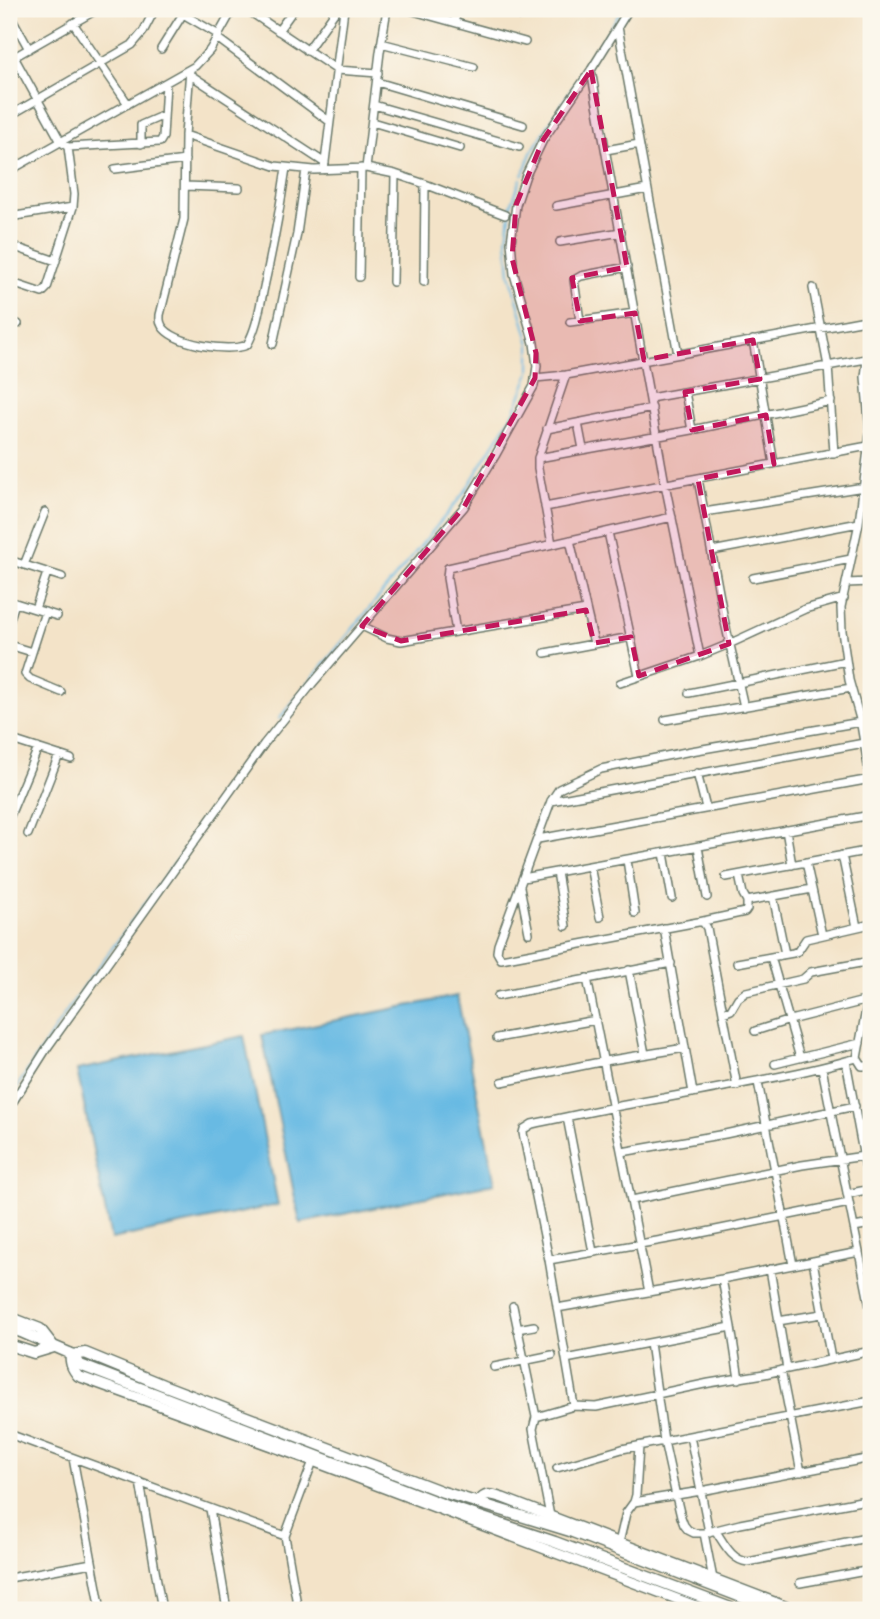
<svg xmlns="http://www.w3.org/2000/svg" width="880" height="1619" font-family="Delius,sans-serif">
	<style>
		.water { fill: #67bae3; stroke: #437c8c; stroke-width: 2 }
		.lines { fill: none; stroke-linecap: round; stroke-linejoin: round }
		.stream { stroke: #67bae3; stroke-width: 2 }
		.minor-casing { stroke: #697768; stroke-width: 10 }
		.tertiary-casing { stroke: #697768; stroke-width: 12 }
		.secondary-casing { stroke: #697768; stroke-width: 13 }
		.minor { stroke: #fff; stroke-width: 7 }
		.tertiary { stroke: #fff; stroke-width: 9 }
		.secondary { stroke: #fff; stroke-width: 10 }
		.marked { fill: #c2185b; fill-opacity: 0.2; stroke: #c2185b; stroke-width: 5; stroke-dasharray: 14 9; stroke-linejoin: round }
	</style>
	<rect width="100%" height="100%" fill="#fbf7ec"/>
	<filter id="ink" filterUnits="userSpaceOnUse"><feTurbulence type="fractalNoise" baseFrequency=".0143" numOctaves="2"/><feDisplacementMap in="SourceGraphic" scale="14" xChannelSelector="R" yChannelSelector="G"/><feConvolveMatrix kernelMatrix="1 2 1 2 8 2 1 2 1" color-interpolation-filters="sRGB"/></filter>
	<filter id="wash" filterUnits="userSpaceOnUse"><feTurbulence type="fractalNoise" baseFrequency=".00686" numOctaves="4" result="noise"/><feDisplacementMap in="SourceGraphic" scale="28" xChannelSelector="R" yChannelSelector="G"/><feGaussianBlur stdDeviation="1.57" result="paint"/><feColorMatrix in="noise" values="0 0 0 0 0 0 0 0 0 0 0 0 0 0 0 0 0 1.4 0 .05"/><feComposite in="paint" operator="in"/></filter>
	<g filter="url(#wash)">
		<rect width="100%" height="100%" fill="#f3e3c8"/>
		<path class="water" d="M457,996L495,1183L300,1223L262,1035Z
			M244,1036L278,1205L111,1239L77,1070Z"/>
		<g class="lines">
			<path class="stream" d="M523,174L531,153L622,9
				M279,719L464,493L515,410L530,372V344L510,274L507,240L511,205L521,179
				M9,1099L72,1003L200,828"/>
		</g>
	</g>
	<g filter="url(#ink)">
		<g class="lines">
			<g class="minor-casing">
				<path id="minor" d="M246,9L337,70L378,73
					M406,9L525,42
					M495,9L522,16
					M9,13L29,49
					M183,14L219,35
					M454,22L458,9
					M73,23L128,104
					M618,27L678,354
					M278,31L294,9
					M217,38L329,121
					M381,43L474,67
					M161,49L186,9
					M307,51L337,9
					M14,57L61,142L68,147L160,142L163,137L166,83
					M9,60L98,9
					M190,69L185,135L184,219L160,315C160,320 159,321 162,326C173,344 228,353 247,345C257,328 260,306 264,287C273,248 280,208 286,168
					M591,70L665,484L700,656
					M189,74L325,163
					M377,82L523,125
					M374,105L519,147
					M9,116L132,45L143,32L155,9
					M372,122L460,148
					M185,135L275,166L314,170L366,168L395,174L425,184L505,215
					M141,144V125L164,115
					M606,150L639,144
					M366,168L380,52L387,9
					M115,169L185,160
					M324,170L344,9
					M9,171L195,66L210,50L233,9
					M185,186L239,188
					M556,206L647,189
					M9,217L73,207
					M560,242L621,232
					M9,245L56,261
					M359,277L361,168
					M9,282L42,293L47,288L73,207L74,194L68,147
					M393,282L395,174
					M424,282L425,184
					M813,288L828,366L834,453
					M9,321L18,324
					M580,321L574,280L581,276L627,267
					M570,322L635,313
					M871,327L865,377L870,433L859,523L841,607L842,631L849,680L860,719L871,783
					M753,340L774,464
					M273,344L297,234L306,170
					M535,378L566,375L871,319
					M685,392L692,430
					M650,398L866,359L871,360
					M578,423L583,449
					M547,429L652,408
					M538,458L692,430L831,401
					M698,479L723,614L744,707
					M545,507L868,446
					M704,512L864,487L871,488
					M608,532L639,676
					M570,540L594,643
					M552,544L538,468V458L566,375
					M712,551L859,523
					M9,560L62,577
					M24,565L45,512
					M753,578L851,559
					M846,583L871,582
					M9,601L57,616
					M35,609L47,573
					M45,612L25,674L30,679L61,692
					M9,622L15,603
					M362,626L387,638L401,641L586,610
					M456,632L447,578L448,568L672,517
					M9,645L32,652
					M545,653L631,637
					M620,683L700,656L729,644L805,609L844,598
					M689,693L846,661
					M665,720L851,688
					M9,739L71,759
					M697,773L706,808
					M551,801L864,743
					M9,818L38,748
					M786,830L792,865
					M28,834L59,755
					M538,839L871,779
					M698,847L707,897
					M664,853L672,898
					M842,855L857,927
					M627,860L635,913
					M806,862L822,935
					M590,866L600,917
					M557,872L566,926
					M739,875L743,894L747,901L812,889
					M726,877L871,850
					M523,878L871,815
					M520,887L529,933
					M773,896L785,954
					M699,922L745,912L747,909V901
					M664,928L693,1093
					M771,957L800,1058
					M737,963L793,953L798,951L806,939L871,924
					M629,970L645,1054
					M587,978L649,1292
					M498,996L671,963
					M723,1013L731,1010L738,998L746,992L803,979L811,972L871,961
					M755,1031L790,1020L868,1000
					M497,1038L596,1020
					M857,1058L871,983
					M846,1061L869,1185L866,1190L847,1194
					M775,1064L860,1043
					M822,1068L871,1312
					M502,1082L605,1061L685,1048
					M758,1082L793,1265
					M737,1086L707,928L703,922H698L501,959L497,952L498,945L551,801L559,789L601,769L691,751L861,722
					M9,1108L47,1048L264,744L312,684L464,507L495,456L534,386L537,366L534,343L514,274L511,242L516,205L526,175L543,140L591,70L629,9
					M567,1117L593,1252
					M859,1126L871,1123
					M622,1152L725,1134L855,1106
					M632,1200L802,1165L871,1155
					M854,1227L871,1224
					M549,1260L691,1235L849,1203
					M813,1261L831,1359
					M770,1269L787,1369
					M722,1279L731,1327L739,1379
					M513,1306L536,1417L533,1429L550,1516
					M557,1308L722,1279L859,1252
					M778,1321L822,1314
					M731,1327L566,1359L549,1260L523,1133L524,1129L532,1124C576,1115 620,1105 664,1098C729,1086 793,1076 857,1058L862,1066H871
					M517,1329L534,1326
					M650,1343L664,1441L676,1496L681,1517L684,1525L688,1530L694,1533H704L740,1524L871,1499
					M566,1359L574,1406
					M494,1367L552,1355
					M781,1370L801,1472
					M536,1417L574,1406L596,1407L709,1383L764,1374L871,1351
					M9,1434L285,1536
					M690,1436L709,1532
					M73,1458L101,1610
					M557,1468L622,1449L871,1401
					M140,1482L162,1610
					M634,1502L701,1491L871,1458
					M210,1509L227,1610
					M715,1530C724,1543 731,1560 748,1562L871,1537
					M704,1533L713,1579
					M619,1543L626,1513L634,1502L636,1495L639,1446
					M9,1578L92,1563
					M800,1583L871,1570
					M298,1610L285,1536L313,1461"/>
			</g>
			<g class="tertiary-casing">
				<path id="tertiary" d="M70,1353C70,1363 71,1368 78,1376L313,1461L706,1610
					M478,1502C486,1491 492,1495 503,1498L795,1610"/>
			</g>
			<g class="secondary-casing">
				<path id="secondary" d="M9,1317L40,1329L54,1347L34,1353L9,1345
					M9,1328L21,1332L74,1355L85,1353L163,1385L443,1492L570,1531L775,1610
					M74,1355L80,1365L447,1506L555,1542L736,1610"/>
			</g>
			<use href="#minor" class="minor"/>
			<use href="#tertiary" class="tertiary"/>
			<use href="#secondary" class="secondary"/>
		</g>
	</g>
	<path class="marked" d="M591,70L627,267L572,278L580,321L635,313L644,360L753,340L760,379L685,392L692,430L766,415L774,464L698,479L729,644L639,676L631,637L594,643L586,610L401,641L362,626L464,507L535,378L536,353L512,258L516,205L543,140Z"/>
	<rect width="880" height="1619" fill="none" stroke="#fbf7ec" stroke-width="35"/>
</svg>
